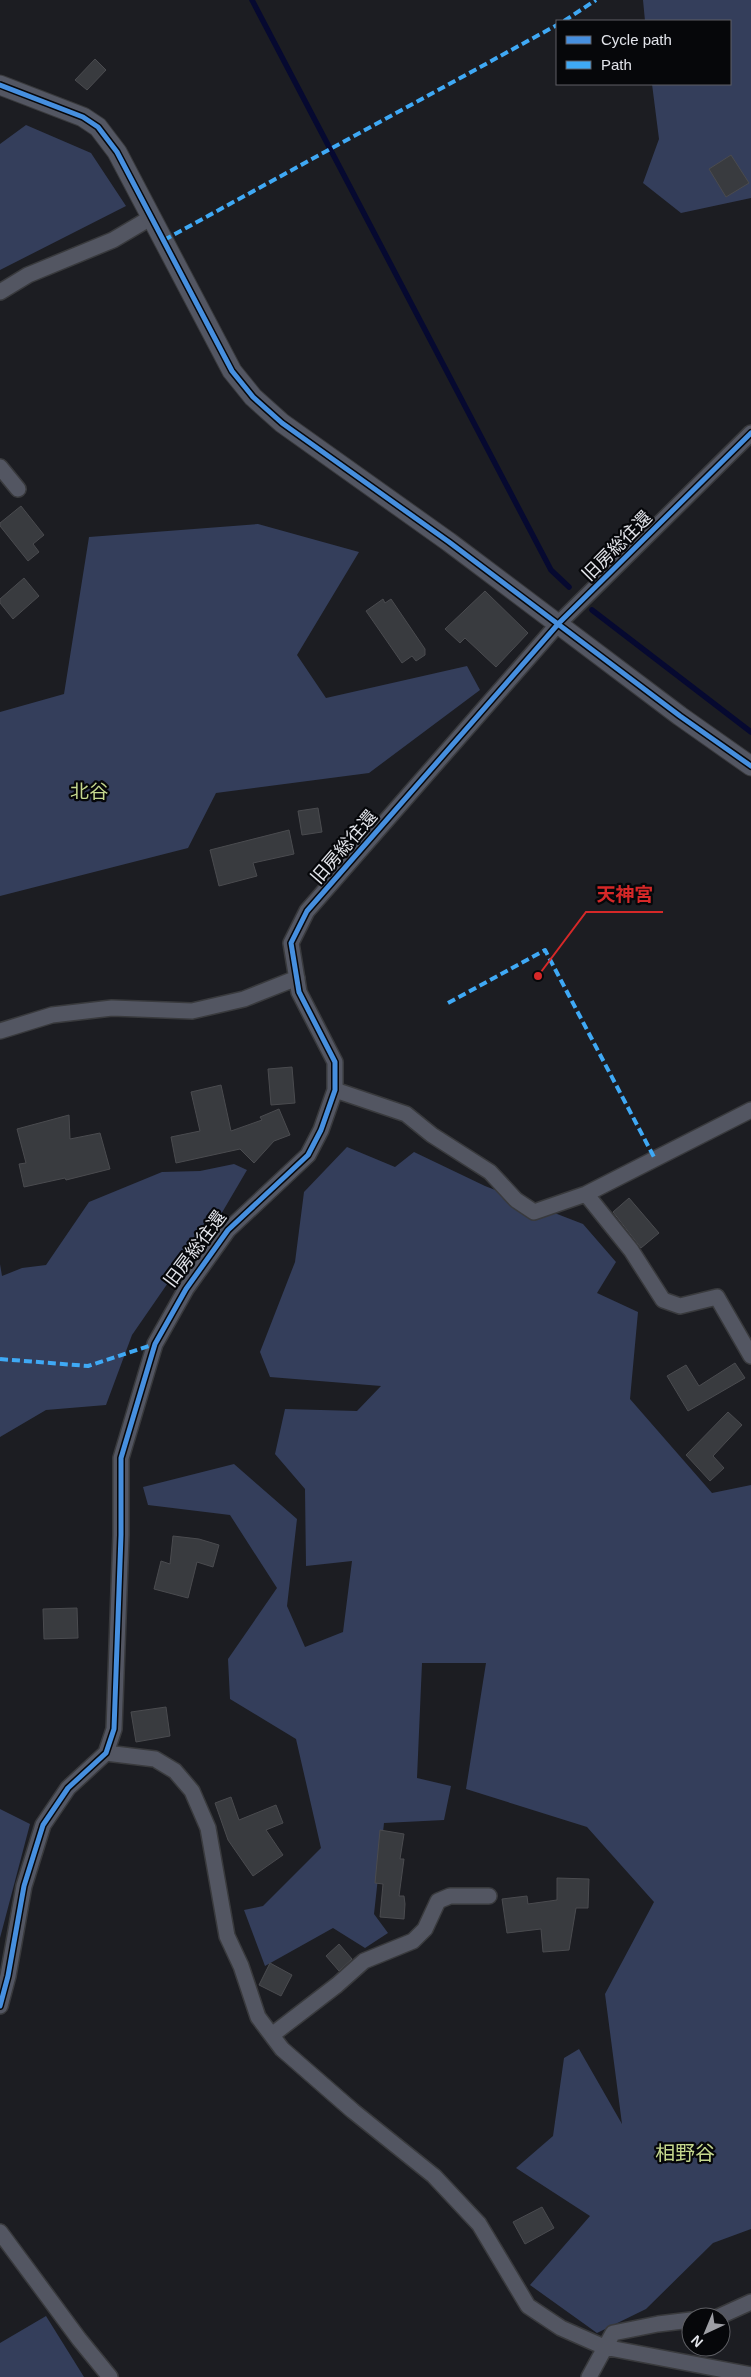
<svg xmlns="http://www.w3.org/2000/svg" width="751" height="2377" font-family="Arial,'Noto Sans JP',sans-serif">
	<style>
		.green { fill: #343e5b }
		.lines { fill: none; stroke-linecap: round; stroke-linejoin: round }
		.stream { stroke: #060930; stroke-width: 5.5 }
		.building { fill: #393b3f; stroke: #4a4b4f }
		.minor-casing { stroke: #393a3d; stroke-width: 18 }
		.tertiary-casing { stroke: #393a3d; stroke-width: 21 }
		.minor { stroke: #535662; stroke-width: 15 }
		.tertiary { stroke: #535662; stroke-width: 19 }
		.quiet { stroke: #3fa9f5; stroke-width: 4; stroke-dasharray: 8 4; stroke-linecap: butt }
		.cycleway-casing { stroke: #06070a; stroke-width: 8 }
		.cycleway { stroke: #468fdf; stroke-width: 5 }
		.labels { text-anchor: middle; stroke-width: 4.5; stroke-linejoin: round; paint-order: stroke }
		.street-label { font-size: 18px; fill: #e2e4ea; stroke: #06070a }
		.neighbourhood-label { font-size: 19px; fill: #c6d98e; stroke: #06070a }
		.quarter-label { font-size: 20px; fill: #c6d98e; stroke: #06070a }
		.leader { fill: none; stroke: #d62828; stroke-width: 2 }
		.callout-dot { fill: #d62828; stroke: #06070a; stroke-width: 2 }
		.callout-label { font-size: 19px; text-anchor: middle; font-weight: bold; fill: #d62828; stroke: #06070a; stroke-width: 4.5; stroke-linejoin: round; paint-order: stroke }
	</style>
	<rect width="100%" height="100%" fill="#1c1d22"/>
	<path class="green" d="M643,0H751V198L681,213L643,183L659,139L652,84H730V21H645Z
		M26,125L91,153L126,206L0,270V144Z
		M258,524L359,552L297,655L326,698L467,666L480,690L369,773L216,793L188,848L0,896V712L64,694L89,537Z
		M347,1147L395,1167L414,1152L485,1186L583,1224L616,1262L597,1293L638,1312L630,1399L712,1493L751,1485V2229L713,2243L646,2309L597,2333L530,2285L590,2216L516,2168L553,2136L564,2058L579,2049L622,2124L605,1994L654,1902L587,1827L466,1789L486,1663H422L417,1778L451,1786L444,1820L384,1823L374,1914L388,1933L365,1948L333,1928L265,1966L244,1910L263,1906L321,1848L296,1739L230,1699L228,1659L277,1588L230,1515L148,1505L143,1487L234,1464L297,1519L287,1606L305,1647L343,1632L352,1561L306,1566L305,1489L275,1454L285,1409L357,1411L381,1386L270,1377L260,1352L295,1262L304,1192Z
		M234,1164L247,1170L210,1233L181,1264L132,1335L106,1405L46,1410L0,1437V1264L2,1276L22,1268L46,1265L89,1202L162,1172L200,1171Z
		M0,1809L30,1824L0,1938Z
		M46,2316L84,2377H0V2343Z"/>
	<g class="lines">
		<path class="stream" d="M252,0L551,570L569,587
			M592,610L751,732"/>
	</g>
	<path class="building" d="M95,59L106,70L87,90L75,80Z
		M731,155L749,183L726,197L709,169Z
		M21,506L44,535L33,544L39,552L28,561L0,526V523Z
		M24,578L39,596L13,619L0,603V599Z
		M485,591L528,633L496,667L465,638L460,643L445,629Z
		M383,599L385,603L391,599L425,649V655L416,661L412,656L402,663L366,611Z
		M318,808L322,832L302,835L298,811Z
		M289,830L294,854L253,863L257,876L219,886L210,850Z
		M292,1067L295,1103L271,1105L268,1069Z
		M221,1085L231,1131L262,1120L260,1117L279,1109L290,1135L274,1141L254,1163L240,1149L176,1163L171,1137L200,1131L191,1092Z
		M69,1115L70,1139L100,1133L110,1169L66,1180L65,1178L24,1187L19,1164L26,1163L17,1129Z
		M629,1198L659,1233L641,1248L613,1212Z
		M735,1363L745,1378L688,1411L667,1376L686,1365L699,1386Z
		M728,1412L742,1425L713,1456L724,1468L710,1481L686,1455Z
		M173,1536L199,1539L219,1545L213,1567L197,1562L188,1598L154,1589L161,1561L170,1564Z
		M77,1608L78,1638L44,1639L43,1609Z
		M166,1707L170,1736L136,1742L131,1712Z
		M231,1797L239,1820L276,1805L283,1823L266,1830L283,1855L253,1876L228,1840L215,1803Z
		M380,1830L404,1834L400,1859H404L399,1896H404L405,1904L404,1919L380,1917L383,1884L375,1883Z
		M557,1878L589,1879L588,1908H576L569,1950L543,1952L541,1929L507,1933L502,1899L527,1896L528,1904L557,1900Z
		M339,1944L352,1959L339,1971L326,1956Z
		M270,1963L292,1975L281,1996L259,1985Z
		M542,2207L554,2228L525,2244L513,2222Z"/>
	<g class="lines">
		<g class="minor-casing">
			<path id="minor" d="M0,292L28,275L113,240L152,217
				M0,467L18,489
				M0,1031L52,1015L112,1008L192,1011L244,999L297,978
				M335,1090L406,1114L432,1135L490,1172L516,1200L534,1212L586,1194L751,1110
				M586,1194L631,1250L663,1300L680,1306L717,1297L751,1356
				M106,1753L155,1759L175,1771L192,1791L208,1828L227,1936L241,1966L258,2017L282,2049L353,2111L434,2176L479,2224L528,2306L561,2328L604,2347L751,2375
				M0,2006L8,1976L24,1886L43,1825L68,1788L106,1753L114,1729L121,1535V1458L155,1344L186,1289L228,1230L308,1155L321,1130L335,1090V1062L299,992L291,943L307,911L559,623L751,433
				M272,2035L337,1985L364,1961L413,1941L425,1929L438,1901L450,1896H489
				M0,2232L79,2339L110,2377
				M718,2317L751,2302
				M589,2377L613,2333L658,2324L691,2320"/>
		</g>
		<g class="tertiary-casing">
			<path id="tertiary" d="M0,85L83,117L98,127L117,152L232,371L253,397L282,423L449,542L680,716L751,766"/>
		</g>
		<use href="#minor" class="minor"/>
		<use href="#tertiary" class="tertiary"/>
		<path class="quiet" d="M564,21L596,0
			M164,240L557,25
			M448,1003L545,950L655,1159
			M0,1359L88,1366L155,1344"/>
		<g class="cycleway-casing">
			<path id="cycleway" d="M0,85L83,117L98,127L117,152L232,371L253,397L282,423L449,542L680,716L751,766
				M0,2006L8,1976L24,1886L43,1825L68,1788L106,1753L114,1729L121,1535V1458L155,1344L186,1289L228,1230L308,1155L321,1130L335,1090V1062L299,992L291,943L307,911L559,623L751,433"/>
		</g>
		<use href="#cycleway" class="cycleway"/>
	</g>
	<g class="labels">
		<g class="street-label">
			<text transform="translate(617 546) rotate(-45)" y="6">旧房総往還</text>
			<text transform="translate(344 847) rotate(-49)" y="6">旧房総往還</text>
			<text transform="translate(195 1249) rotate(-53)" y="6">旧房総往還</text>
		</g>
		<g class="neighbourhood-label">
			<text x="89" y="798">北谷</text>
		</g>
		<g class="quarter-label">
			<text x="685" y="2160">相野谷</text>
		</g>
	</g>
	<path class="leader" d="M538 976L586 912H663"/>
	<circle class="callout-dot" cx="538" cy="976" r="5"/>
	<g class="callout-label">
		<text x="625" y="901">天神宮</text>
	</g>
	<rect x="556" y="20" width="175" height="65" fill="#06070a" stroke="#5e5f64"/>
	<rect x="566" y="36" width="25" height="8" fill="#468fdf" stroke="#5e5f64"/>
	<text x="601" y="45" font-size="15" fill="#e2e4ea">Cycle path</text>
	<rect x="566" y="61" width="25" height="8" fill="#3fa9f5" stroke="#5e5f64"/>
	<text x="601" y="70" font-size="15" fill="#e2e4ea">Path</text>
	<g transform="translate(706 2332) rotate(224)"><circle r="24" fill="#06070a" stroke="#5e5f64"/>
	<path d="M0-4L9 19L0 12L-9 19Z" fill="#9d9ea4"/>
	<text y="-8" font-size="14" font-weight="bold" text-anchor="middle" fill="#e2e4ea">N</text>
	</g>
</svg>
